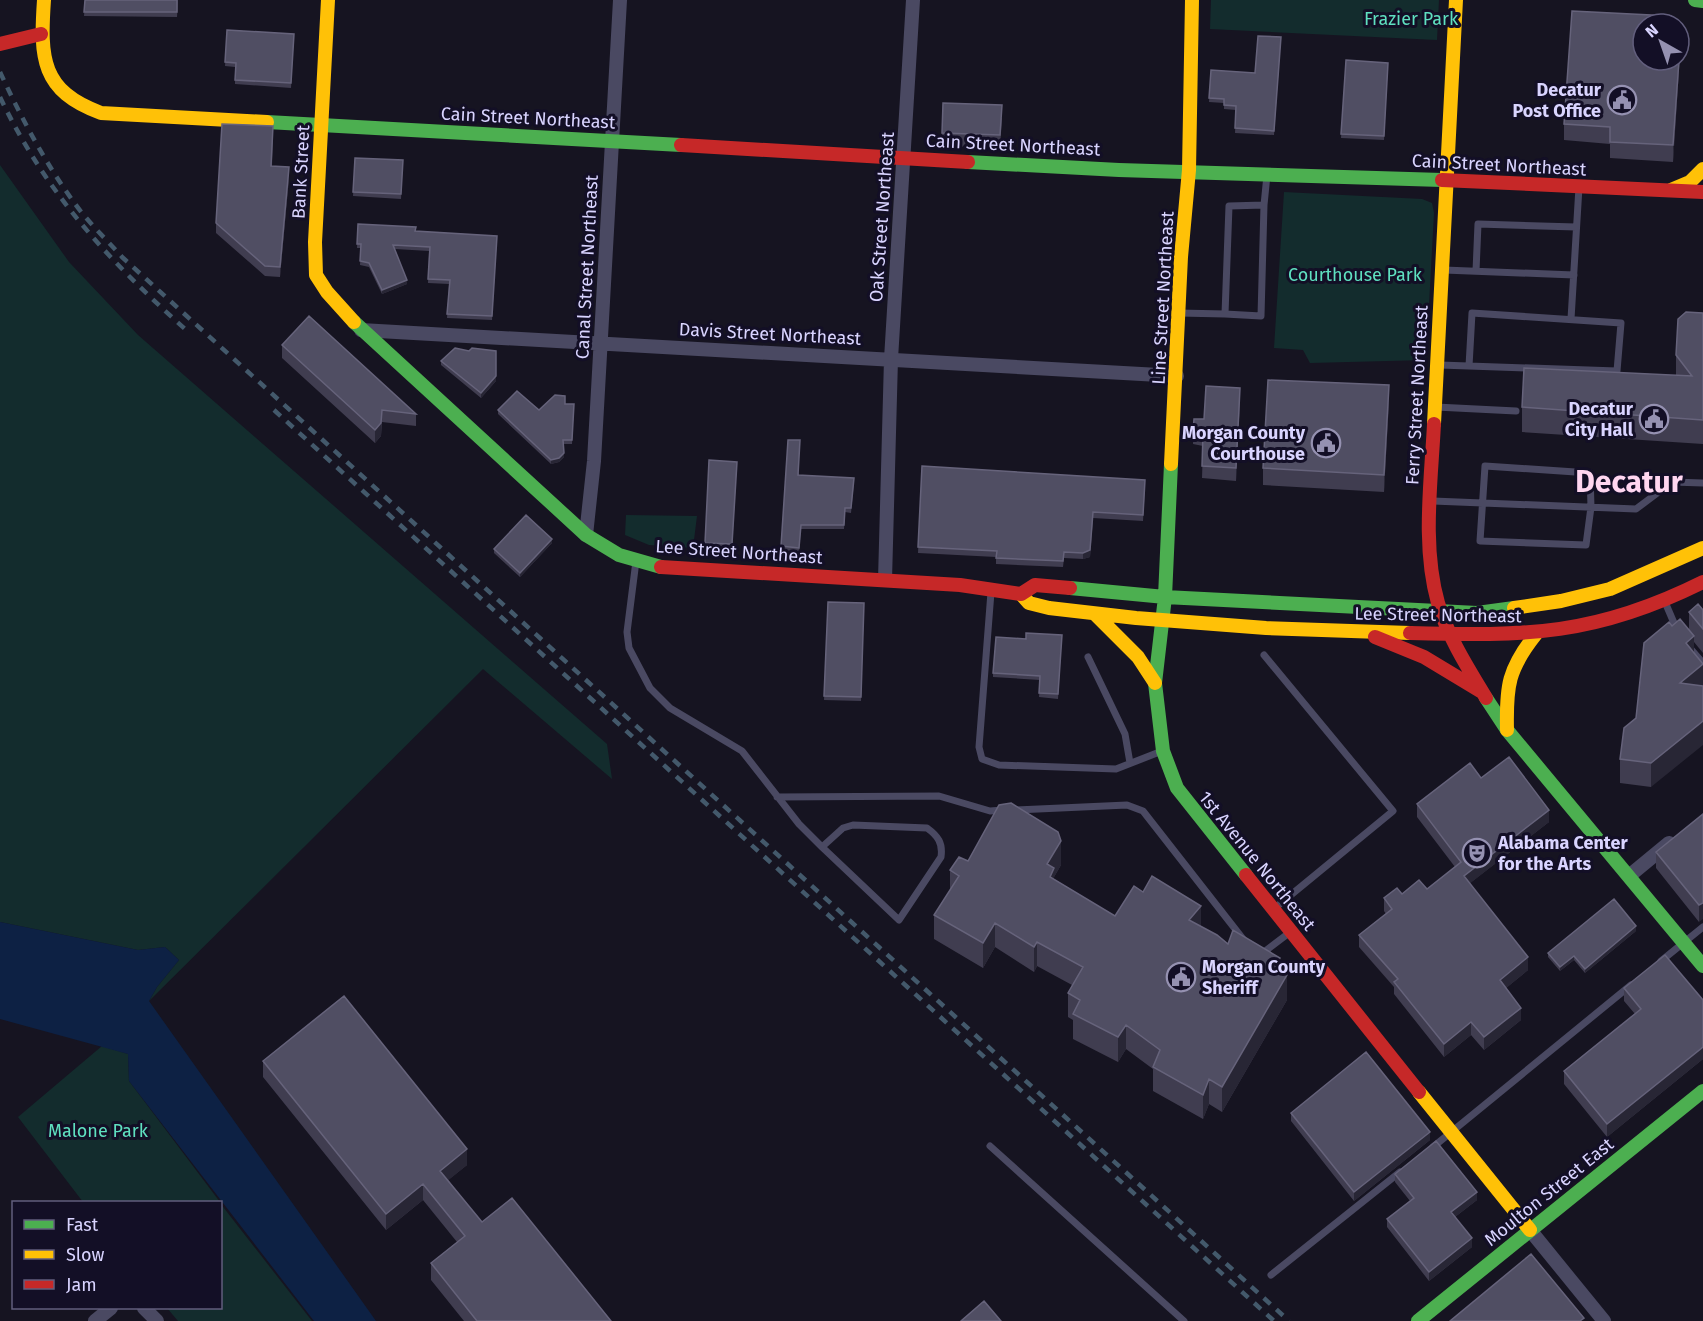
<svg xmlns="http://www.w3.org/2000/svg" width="1703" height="1321" font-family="'Fira Sans',sans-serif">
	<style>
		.green { fill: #132c2d }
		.water { fill: #0d2144 }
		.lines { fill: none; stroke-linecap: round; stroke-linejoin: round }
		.lane { stroke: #4a4962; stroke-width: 7 }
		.street { stroke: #4a4962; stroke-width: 14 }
		.fast { stroke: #4caf50; stroke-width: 14 }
		.slow { stroke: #ffc107; stroke-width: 14 }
		.jam { stroke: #c62828; stroke-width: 14 }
		.rail { stroke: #43596b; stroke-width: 4.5; stroke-dasharray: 9 8; stroke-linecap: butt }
		.wall { fill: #403d50 }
		.shaded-wall { fill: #282635 }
		.building { fill: #504e63; stroke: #66637b; stroke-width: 1.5 }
		.labels { text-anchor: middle; stroke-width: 6; stroke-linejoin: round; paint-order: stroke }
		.park-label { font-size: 18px; fill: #5fe0c0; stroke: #130f26 }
		.poi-label { font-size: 18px; font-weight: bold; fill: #d9d4ff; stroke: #130f26; text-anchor: end }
		.street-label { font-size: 18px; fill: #d9d4ff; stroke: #130f26 }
		.town-label { font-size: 30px; font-weight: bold; fill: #ffd6f0; stroke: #130f26 }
	</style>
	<rect width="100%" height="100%" fill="#161421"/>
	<path class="green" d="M1211,0H1439L1437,40L1210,29Z
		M0,165L69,262L138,335L607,744L612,779L483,669L149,1001L157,987L179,960L165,947L138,950L0,922Z
		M1284,192L1422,199L1432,203L1434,213L1426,360L1310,363L1303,350L1274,348Z
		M626,515L697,516L693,548L649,545L625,535Z
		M102,1046L128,1054L129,1081L220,1202H83L18,1117Z
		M220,1203L312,1321H178L167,1308H220Z"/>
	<path class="water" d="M0,922L138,950L165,947L179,960L157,987L149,1001L376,1321H314L129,1081L128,1054L0,1019Z"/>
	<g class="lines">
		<path class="lane" d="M1264,205L1261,316L1225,314L1229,206L1264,205L1267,175
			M1444,270L1574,275
			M1476,271L1478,224L1576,227
			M1179,313L1225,314
			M1571,319L1579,187
			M1440,365L1617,371L1621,323L1472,313L1469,366
			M1436,407L1516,411
			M1485,466L1590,473L1591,507L1586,545L1480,541Z
			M1433,501L1636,509L1672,482L1703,483
			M636,561L627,632L629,648L650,688L670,708L742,751L799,824L822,847L843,828L853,825L927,828C938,836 943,843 941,857L899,920L822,847
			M991,592L979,747L982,759L999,765L1116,769L1162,751
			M1665,602L1677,630
			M1689,647L1703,663
			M1264,655L1393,811L1275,908
			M1088,657L1125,734L1130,763
			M777,797L939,796L990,811L1003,810
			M1015,810L1127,805L1143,811L1243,939
			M1259,951L1264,952L1289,933
			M1661,961L1703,927
			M990,1146L1184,1321
			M1433,1147L1631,985
			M1271,1275L1400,1172"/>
		<path class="street" d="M361,330L1177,376
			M586,535L594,461L620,0
			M885,580L891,359L913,0
			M1629,876L1669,843
			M1530,1230L1604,1321
			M144,1308L157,1321
			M95,1321L111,1308"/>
		<path class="fast" d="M1695,0L1703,1
			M267,122L681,145
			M968,162L1119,170L1442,180
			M354,322L586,535L619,555L661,567
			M1171,464L1165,597L1155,683L1163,751L1177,788L1246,875
			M1070,588L1165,597L1477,613L1514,608
			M1486,698L1507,730L1703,966
			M1418,1321L1703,1091"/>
		<path class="slow" d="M44,0C40,58 41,91 101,113L267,122
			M328,0L315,242L316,275L327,292L354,322
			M1671,190L1690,182L1703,169
			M1434,424L1456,0
			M1171,464L1181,257L1189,170L1192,0
			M1021,594L1029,603L1049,608L1136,618L1266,628L1410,633
			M1514,608L1561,601L1610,589L1703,548
			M1095,614L1138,657L1155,683
			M1507,730C1506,686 1508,669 1536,634
			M1419,1092L1530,1230"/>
		<path class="jam" d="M0,44L41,34
			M681,145L968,162
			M1442,180L1703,192
			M1434,424C1431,483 1422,546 1438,603C1448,637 1468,668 1486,698
			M661,567L960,585L1021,594L1035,585L1070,588
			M1410,633C1527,636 1595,636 1703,582
			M1375,637L1424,657L1482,692
			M1246,875L1419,1092"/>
		<path class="rail" d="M0,72C21,117 44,161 73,201C87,221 106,239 122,257L1289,1321
			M0,97C45,192 108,260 185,329
			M274,410L1274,1321"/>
	</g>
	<path class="wall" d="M85,0H178L177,17L84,16Z
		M1643,24L1680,55L1673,162L1610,158V144L1564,140V124Z
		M227,30L294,34L291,88L235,84V67L225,66Z
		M1281,37L1274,135L1235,133L1236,110L1224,109V103L1209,102L1211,70L1255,73Z
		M1346,60L1388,63L1384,140L1341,138Z
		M1002,118L1000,148L942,146V133Z
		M273,136L272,166L289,178L280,277L265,276L216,233V223Z
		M355,158L403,160L401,199L353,196Z
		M358,224L415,231L497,236L492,320L447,318L449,284L428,283L429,251L395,249L407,284L382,294L369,267L360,265L361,248H357Z
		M1703,313V444L1522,432V407L1676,375V355Z
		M282,345L416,414V426L382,422L381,436L375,443L282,358Z
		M441,361L496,381L481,398L441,365Z
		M1240,400L1236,481L1202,478L1203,446L1193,444L1194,419H1204Z
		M1389,401L1384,492L1263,485V468Z
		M565,404H574L572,444H563L564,457L559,462L551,464L498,414V410H539Z
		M788,440L799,475L854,482L851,513L845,512L844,529H801L799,552L781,551Z
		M709,460L737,462L732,549L705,547Z
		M922,466L1145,486L1143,521L1093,518L1090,557L1083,559L1064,558L1063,567L996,564V557L918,553Z
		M552,543L520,577L494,553V549Z
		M828,602L864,603L861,701L824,700Z
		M1703,610V653L1694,642L1651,787L1620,783V759L1672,626L1689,630V612Z
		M1062,635L1058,699L1039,697L1040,680L993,677V673L1026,639Z
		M1481,778L1549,822L1470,883L1528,970L1506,988L1521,1020L1484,1050L1471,1035L1444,1057L1394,994V987L1359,947V935L1386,914L1384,911V898L1427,889L1455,867L1417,817V804Z
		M1703,814L1699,922L1656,868V852Z
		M968,861L1061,865L1054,877V879L1115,916L1143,892L1201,926L1228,944L1280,972L1287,1000L1222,1112L1209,1104L1203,1119L1153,1091V1069L1126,1049L1118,1062L1073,1039V1020L1068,1017V993L1072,985L1037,966L1034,972L995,947L983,968L934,939V915L950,890V870Z
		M1636,931L1585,973L1574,960L1560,971L1548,957V953Z
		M1624,988L1703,1000V1059L1607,1137L1564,1084V1071L1635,1014L1624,1001Z
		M263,1061L467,1165L448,1180L482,1222L611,1321H464L431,1280V1263L457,1242L423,1200L386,1230L263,1077Z
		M1291,1113L1430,1140L1354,1201L1291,1121Z
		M1395,1174L1477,1200L1455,1217L1472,1247L1429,1281L1387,1227V1219L1410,1201L1395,1182Z"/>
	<path class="shaded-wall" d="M1680,38V55L1673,162V145Z
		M289,167V178L280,277V267Z
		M407,280V284L382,294V290Z
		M496,351V381L481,398V393Z
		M1389,385V401L1384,492V475Z
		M1240,388V400L1236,481V468Z
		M382,410L381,436L375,443V430Z
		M564,453V457L559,462L551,464V460Z
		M1093,518L1090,557L1083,559V553Z
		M552,539V543L520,577V573Z
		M1694,636V661L1686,643Z
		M1703,664V689L1680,683Z
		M1703,721V745L1651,787V763Z
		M1549,810V822L1464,888V876Z
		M1061,841V865L1054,877V892L1047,864Z
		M1703,903V919L1699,922V905Z
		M1201,906V931L1189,920Z
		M995,923V947L983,968V943Z
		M1636,926V931L1585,973V969Z
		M1037,942V966L1034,972V947Z
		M1574,956V960L1560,971V967Z
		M1528,957V970L1500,993V980Z
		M1280,958V982L1274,970Z
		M1287,975V1000L1222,1112V1087Z
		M1521,1008V1020L1484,1050V1037Z
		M1471,1022V1035L1444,1057V1044Z
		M1126,1025V1049L1118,1062V1037Z
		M1703,1047V1059L1607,1137V1124Z
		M1209,1079V1104L1203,1119V1095Z
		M1430,1132V1140L1354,1201V1192Z
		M467,1149V1165L440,1187V1171Z
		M423,1184V1200L386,1230V1214Z
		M1477,1192V1200L1451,1220V1212Z
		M1472,1238V1247L1429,1281V1272Z"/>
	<path class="building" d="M85,0H177V12H84Z
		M1572,11L1671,16L1672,24H1643V60H1679L1673,145L1610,142V127L1564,124Z
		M227,30L294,34L291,83L235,80L236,63L225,62Z
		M1258,36L1281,37L1274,131L1235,128L1236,106L1224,105V99L1209,98L1211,70L1255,73Z
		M1679,38H1680L1679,59Z
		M1346,60L1388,63L1384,136L1341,134Z
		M943,103L1002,105L1000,135L942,133Z
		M222,124L273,126L271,166L289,167L280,267L265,266L216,223Z
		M355,158L403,160L401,194L353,192Z
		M358,224L416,227L415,231L497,236L492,316L447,314L450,280L428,279L430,247L393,245L407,280L382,290L369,263L360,261L361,244H357Z
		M1686,312L1703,313V420L1522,407L1524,368L1692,376L1676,355L1678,319Z
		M309,316L416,414L382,410L381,423L375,430L282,345Z
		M455,348L469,351L472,348L496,351V376L481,393L441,361Z
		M1268,380L1389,385L1384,475L1263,468Z
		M1206,386L1240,388L1236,468L1202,466L1203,434L1193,432L1194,419H1204Z
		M517,391L539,410L555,395L565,396V404H574L572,440H563L564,453L559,458L551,460L498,410Z
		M788,440H800L798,475L854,478L851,508H845L844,525H801L799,548L781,546Z
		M709,460L737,462L732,544L705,543Z
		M922,466L1145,480L1143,515L1093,512L1090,550L1083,553L1064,552L1063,561L996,558L997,551L918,547Z
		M526,515L552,539L520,573L494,549Z
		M828,602L864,603L861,697L824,696Z
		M1698,604L1703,610V629L1689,612Z
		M1680,619L1694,636L1686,643L1703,664L1680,683L1703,686V721L1651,763L1620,759L1624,728L1636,718L1644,643L1669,622L1672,626Z
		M1026,633L1062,635L1058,694L1039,693L1040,676L993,673L996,637L1026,639Z
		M1509,757L1549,810L1464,876L1528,957L1500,980L1521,1008L1484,1037L1471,1022L1444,1044L1394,982L1398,979L1359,935L1392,909L1384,898L1397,888L1402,894L1419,880L1427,889L1461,862L1417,804L1470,763L1481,778Z
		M1011,803L1058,832L1061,841L1047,864L1054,868L1050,877L1115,916L1134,886L1143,892L1152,876L1201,906L1189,920L1217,935L1228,944L1233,930L1280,958L1274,970L1287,975L1222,1087L1209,1079L1203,1095L1153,1067L1160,1050L1126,1025L1118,1037L1073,1014L1080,1000L1068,993L1083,967L1037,942L1034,947L995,923L983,943L934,915L959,876L950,870L959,857L968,861L999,805Z
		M1703,814V903L1699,905L1656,852Z
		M1614,899L1636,926L1585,969L1574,956L1560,967L1548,953Z
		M1665,955L1703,1000V1047L1607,1124L1564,1071L1641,1009L1624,988Z
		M344,996L467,1149L440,1171L482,1222L512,1198L611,1321H477L431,1263L465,1236L423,1184L386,1214L263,1061Z
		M1366,1052L1430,1132L1354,1192L1291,1113Z
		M1436,1141L1477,1192L1451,1212L1472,1238L1429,1272L1387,1219L1414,1198L1395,1174Z
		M1531,1254L1584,1318L1580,1321H1450Z
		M984,1301L1001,1321H961Z"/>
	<defs>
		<g id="civic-ring" transform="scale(1.5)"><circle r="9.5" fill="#130f26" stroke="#9591b1" stroke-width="1.5"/><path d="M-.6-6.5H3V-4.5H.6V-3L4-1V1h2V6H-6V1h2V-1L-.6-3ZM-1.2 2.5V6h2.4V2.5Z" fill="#9591b1"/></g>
		<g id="theatre-ring" transform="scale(1.5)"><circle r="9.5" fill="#130f26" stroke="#9591b1" stroke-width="1.5"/><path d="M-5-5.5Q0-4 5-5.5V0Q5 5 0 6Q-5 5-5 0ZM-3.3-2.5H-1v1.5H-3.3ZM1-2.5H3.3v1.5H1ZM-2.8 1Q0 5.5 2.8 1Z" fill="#9591b1"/></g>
	</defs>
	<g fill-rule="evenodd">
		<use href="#civic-ring" x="1622" y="100"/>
		<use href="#civic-ring" x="1654" y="419"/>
		<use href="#civic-ring" x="1326" y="443"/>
		<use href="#theatre-ring" x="1477" y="853"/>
		<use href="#civic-ring" x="1181" y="977"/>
	</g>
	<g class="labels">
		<g class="park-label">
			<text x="1411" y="25">Frazier Park</text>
			<text x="1355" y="281">Courthouse Park</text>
			<text x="98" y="1137">Malone Park</text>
		</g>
		<g class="poi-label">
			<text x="1601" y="96">Decatur<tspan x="1601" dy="21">Post Office</tspan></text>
			<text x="1633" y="415">Decatur<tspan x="1633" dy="21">City Hall</tspan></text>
			<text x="1305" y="439">Morgan County<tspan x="1305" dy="21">Courthouse</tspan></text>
			<text x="1498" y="849" text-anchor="start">Alabama Center<tspan x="1498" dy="21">for the Arts</tspan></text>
			<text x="1202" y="973" text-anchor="start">Morgan County<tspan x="1202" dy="21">Sheriff</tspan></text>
		</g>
		<g class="street-label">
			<text transform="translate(528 118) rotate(3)" y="6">Cain Street Northeast</text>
			<text transform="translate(1013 145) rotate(3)" y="6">Cain Street Northeast</text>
			<text transform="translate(1499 165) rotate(3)" y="6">Cain Street Northeast</text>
			<text transform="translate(301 172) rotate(-87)" y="6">Bank Street</text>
			<text transform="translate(882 217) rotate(-86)" y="6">Oak Street Northeast</text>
			<text transform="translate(587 267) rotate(-87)" y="6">Canal Street Northeast</text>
			<text transform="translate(1163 298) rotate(-87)" y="6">Line Street Northeast</text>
			<text transform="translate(770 334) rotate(3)" y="6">Davis Street Northeast</text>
			<text transform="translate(1417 395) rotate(-87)" y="6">Ferry Street Northeast</text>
			<text transform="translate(739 552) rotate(4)" y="6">Lee Street Northeast</text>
			<text transform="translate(1438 615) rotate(1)" y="6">Lee Street Northeast</text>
			<text transform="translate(1257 861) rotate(51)" y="6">1st Avenue Northeast</text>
			<text transform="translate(1549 1192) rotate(-39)" y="6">Moulton Street East</text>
		</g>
		<g class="town-label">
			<text x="1629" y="492">Decatur</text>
		</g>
	</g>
	<rect x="12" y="1201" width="210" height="108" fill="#130f26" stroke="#625e7d" stroke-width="1.5"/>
	<rect x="24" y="1220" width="30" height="9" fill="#4caf50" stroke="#625e7d" stroke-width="1.5"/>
	<text x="66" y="1231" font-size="18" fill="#d9d4ff">Fast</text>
	<rect x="24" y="1250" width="30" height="9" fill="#ffc107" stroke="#625e7d" stroke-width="1.5"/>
	<text x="66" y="1261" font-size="18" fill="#d9d4ff">Slow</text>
	<rect x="24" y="1280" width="30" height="9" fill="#c62828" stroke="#625e7d" stroke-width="1.5"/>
	<text x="66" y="1291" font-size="18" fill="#d9d4ff">Jam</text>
	<g transform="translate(1661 42) rotate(320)"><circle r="28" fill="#130f26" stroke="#625e7d" stroke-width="1.5"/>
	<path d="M0-4.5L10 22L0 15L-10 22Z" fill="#9591b1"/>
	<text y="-9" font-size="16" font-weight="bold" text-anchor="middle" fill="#d9d4ff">N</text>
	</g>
</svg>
